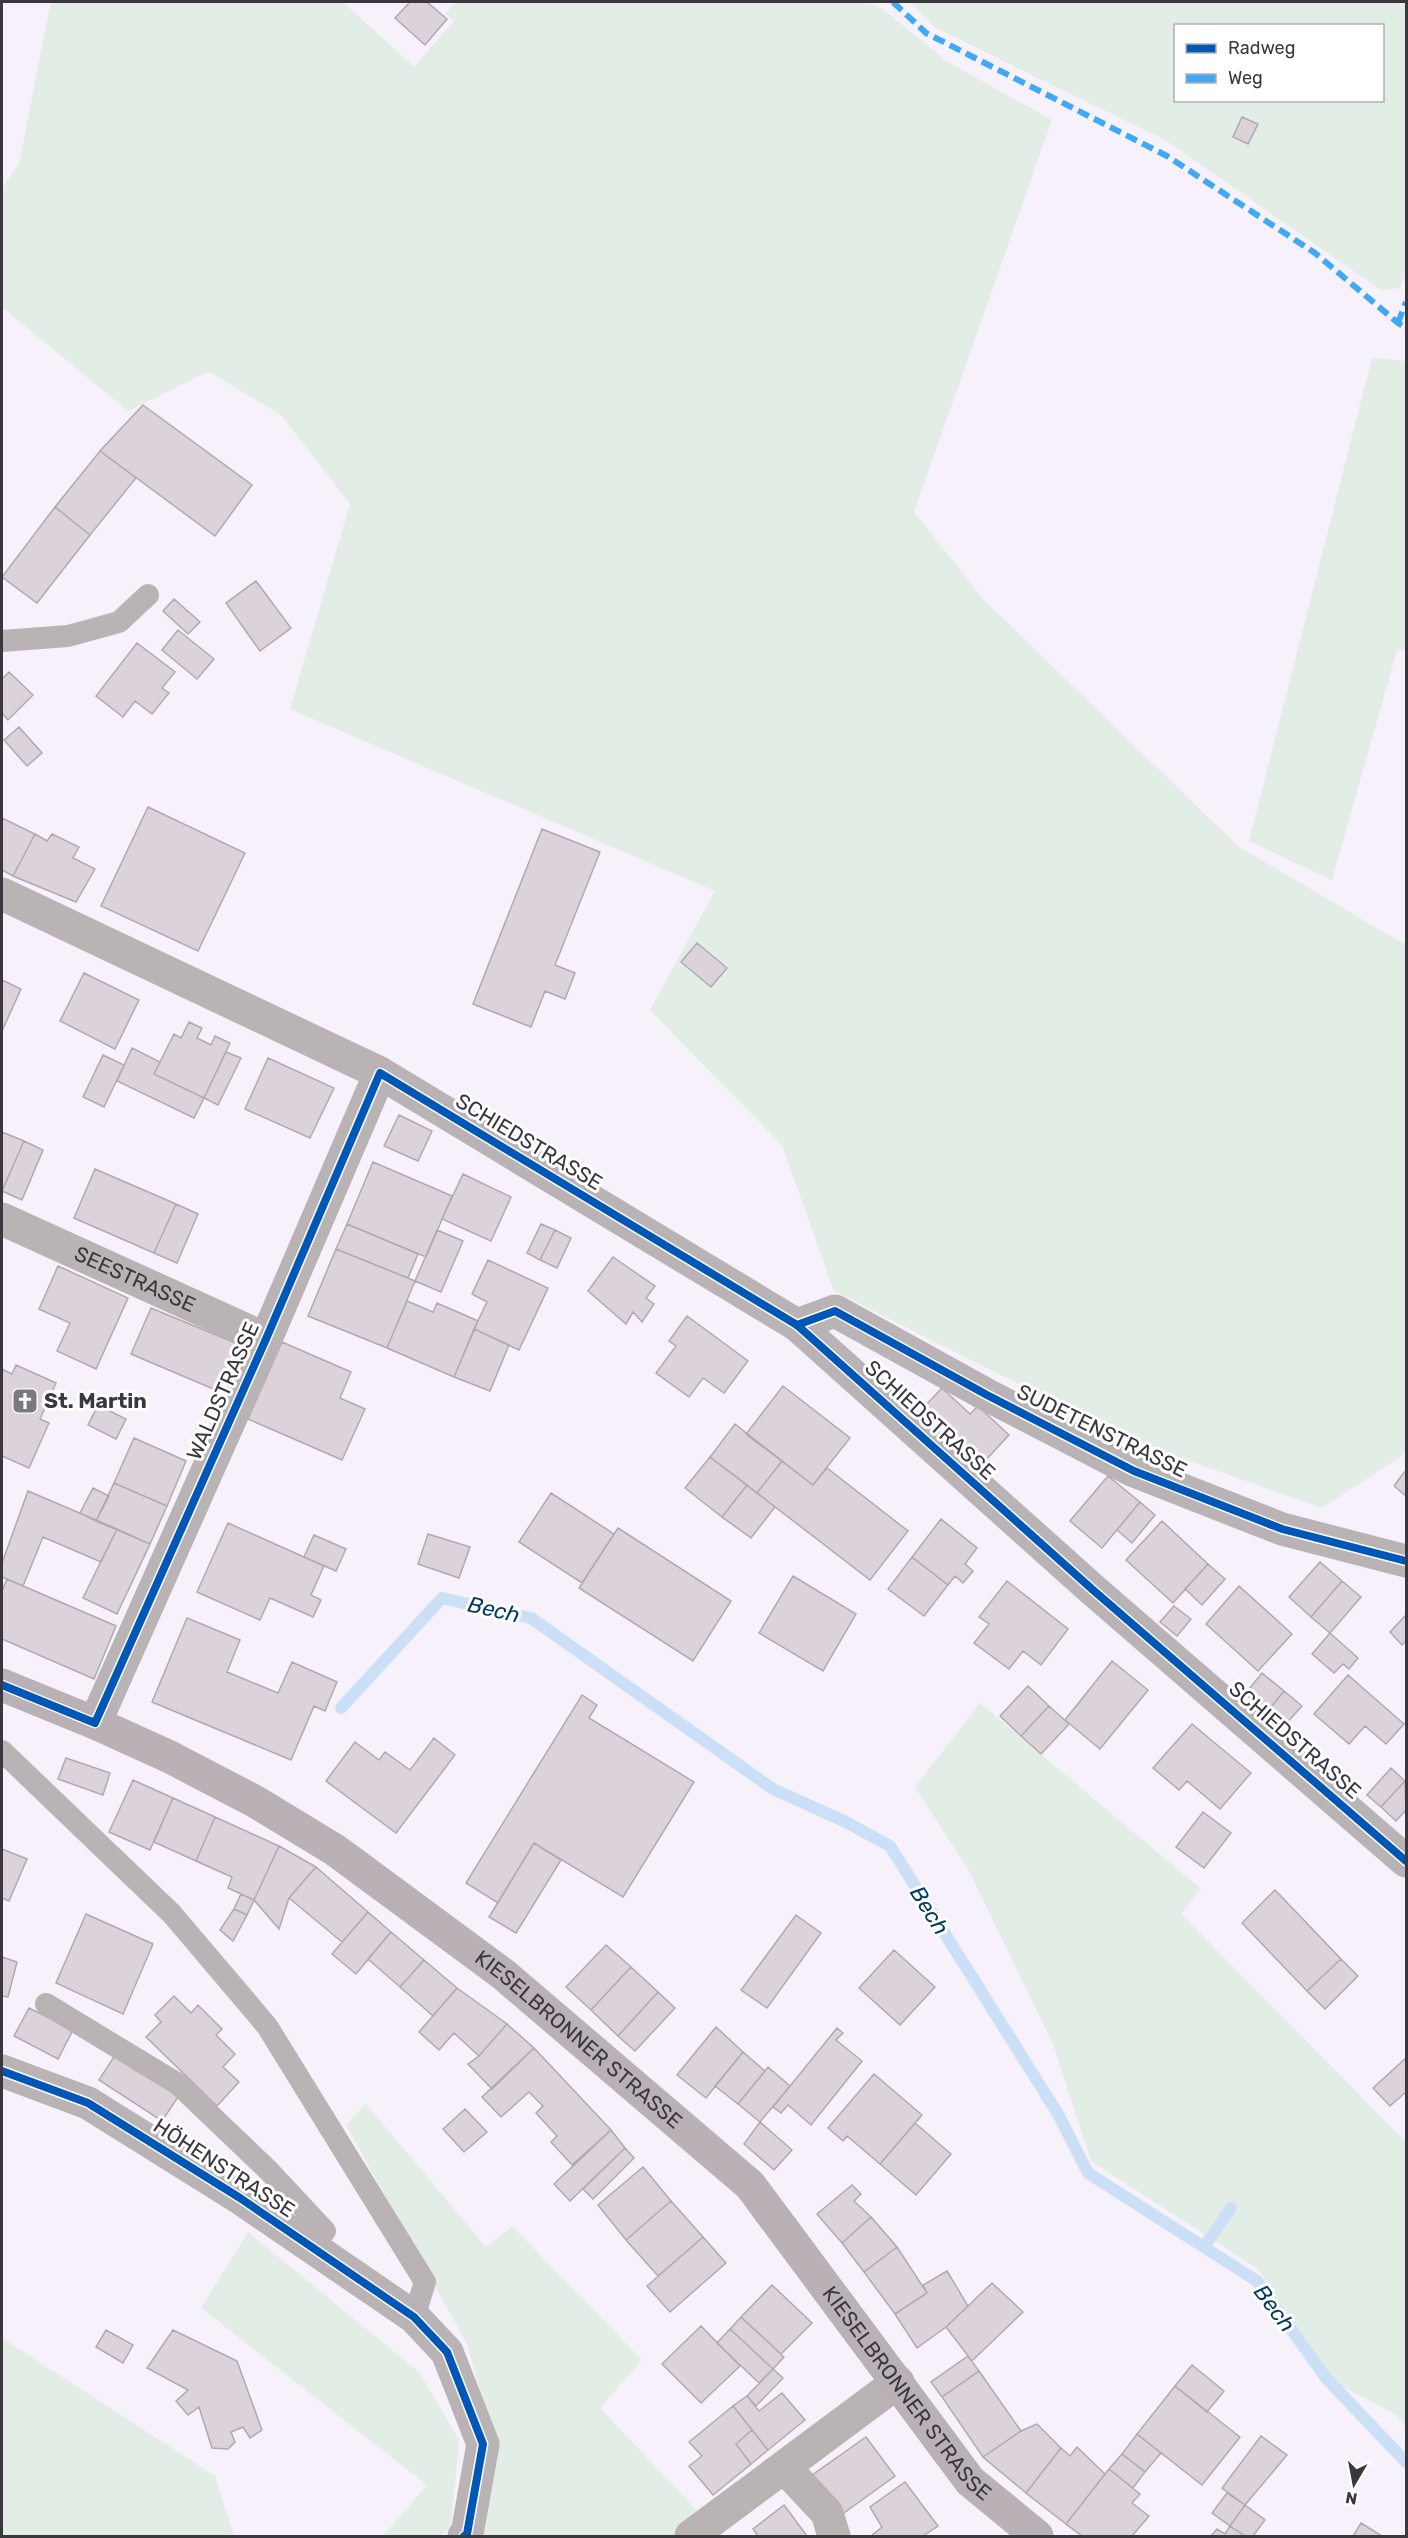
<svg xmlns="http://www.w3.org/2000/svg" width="1408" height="2538" font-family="Rubik,sans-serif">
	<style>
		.green { fill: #e2ede5; fill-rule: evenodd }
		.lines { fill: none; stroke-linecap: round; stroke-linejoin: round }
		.stream { stroke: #cbe0f6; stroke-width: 12 }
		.building { fill: #dcd2da; stroke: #b0aaaf; stroke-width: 1.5 }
		.lane { stroke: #bab3b5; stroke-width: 22 }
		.street { stroke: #bab3b5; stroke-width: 33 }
		.secondary { stroke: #b9b1b5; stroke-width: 33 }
		.quiet { stroke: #3fa9f5; stroke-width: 6; stroke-dasharray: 12 6; stroke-linecap: butt }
		.cycleway-casing { stroke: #fff; stroke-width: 11 }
		.cycleway { stroke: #0057b8; stroke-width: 8 }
		.labels { text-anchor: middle; stroke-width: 6; stroke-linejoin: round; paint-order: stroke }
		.street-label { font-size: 21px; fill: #3b373f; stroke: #fff }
		.poi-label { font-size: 21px; font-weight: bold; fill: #3b373f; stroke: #fff; text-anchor: start }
		.water-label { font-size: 22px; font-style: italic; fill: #03395d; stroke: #fff }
	</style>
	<rect width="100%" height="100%" fill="#f6f1fa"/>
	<path class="green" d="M51,2H343L414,67L454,21L445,14L456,2H866L880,7L948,62L1052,120L914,512L984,600L1239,847L1406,945V1453L1322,1508L1128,1439L834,1291L782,1145L650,1010L715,891L290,709L350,504L281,415L208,371L128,411L2,307V188L19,164Z
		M909,2H1403L1406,4V274L1400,288L1381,290L1165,140L936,28ZM1176,26H1382V100H1176Z
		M1372,358L1406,361V651L1397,650L1332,880L1249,841Z
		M980,1703L1201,1889L1181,1914L1406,2142V2427L1395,2414L1326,2378L1258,2269L1091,2161L1053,2044L969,1871L915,1787Z
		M366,2104L486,2247L512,2226L642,2360L600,2408L703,2517L677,2536H481L497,2451L467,2344L346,2125Z
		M248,2232L420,2373L459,2440L451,2525L440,2536H383L427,2485L201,2308Z
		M2,2338L215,2476L234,2536H2Z"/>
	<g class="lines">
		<path class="stream" d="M341,1708L442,1598L531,1618L773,1789L846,1822L890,1846L1058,2114L1088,2173L1257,2281L1326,2378L1406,2462
			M1204,2247L1231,2208"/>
	</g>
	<path class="building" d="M410,2H427L447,19L425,45L395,18Z
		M1242,117L1258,124L1248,144L1233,137Z
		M143,405L252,485L215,536L100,451Z
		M100,451L136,478L90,535L55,507Z
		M55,507L90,535L37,603L2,577Z
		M256,581L291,628L260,651L226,603Z
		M174,599L200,622L188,634L163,611Z
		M178,630L214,659L197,679L162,650Z
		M137,643L175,672L162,688L169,693L152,714L135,701L123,717L96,696Z
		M9,672L33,695L8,720L2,713V679Z
		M19,727L42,753L27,766L4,740Z
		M148,807L245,853L198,951L101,906Z
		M2,818L35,834L13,876L2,870Z
		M542,829L600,852L555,965L575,973L565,999L545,991L531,1027L473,1004Z
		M35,834L47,841L52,834L79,847L73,858L95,869L76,902L13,876Z
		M697,943L727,968L711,987L681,962Z
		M84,973L139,1000L115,1049L60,1021Z
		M2,980L21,989L2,1031Z
		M189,1022L202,1028L197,1038L211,1045L215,1036L230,1043L204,1098L154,1074L174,1034L181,1038Z
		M132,1048L160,1062L154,1074L204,1098L194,1118L117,1081Z
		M226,1052L241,1058L218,1105L204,1098Z
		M103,1055L124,1065L104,1107L83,1097Z
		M268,1058L334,1088L310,1138L245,1109Z
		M399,1115L432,1131L418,1161L384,1146Z
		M2,1132L24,1141L2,1191Z
		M24,1141L43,1150L22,1200L2,1191Z
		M373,1162L452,1196L426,1257L347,1224Z
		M95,1169L176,1204L154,1253L74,1218Z
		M463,1174L511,1197L491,1241L442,1219Z
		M176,1204L198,1214L177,1263L154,1253Z
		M347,1224L418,1254L408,1278L336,1249Z
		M541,1224L555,1230L540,1260L527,1253Z
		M437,1230L463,1241L441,1292L415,1281Z
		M555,1230L571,1238L557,1268L540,1260Z
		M336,1249L415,1281L387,1348L308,1316Z
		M613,1257L655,1286L646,1298L654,1304L642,1322L633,1312L626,1324L588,1291Z
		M488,1260L548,1288L519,1350L474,1329L487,1302L472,1294Z
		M58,1266L128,1298L96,1369L57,1351L70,1323L39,1309Z
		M407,1301L433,1312L437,1303L478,1321L454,1377L387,1348Z
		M151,1308L238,1344L218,1391L131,1354Z
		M687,1316L748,1361L724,1393L703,1378L689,1397L656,1373L676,1346L669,1341Z
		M474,1329L509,1345L490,1391L454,1377Z
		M282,1342L351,1372L340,1398L365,1409L342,1460L248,1419Z
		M16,1365L56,1383L40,1419L49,1423L29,1468L2,1456V1369L12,1374Z
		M783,1386L850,1438L813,1485L746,1434Z
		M942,1388L970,1414L978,1406L1009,1435L984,1462L924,1407Z
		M98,1405L126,1419L116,1439L88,1425Z
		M735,1424L782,1461L757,1493L710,1457Z
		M134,1438L186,1461L167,1506L114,1483Z
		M710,1457L747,1485L722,1517L685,1488Z
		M782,1461L813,1485L827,1468L908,1531L870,1580L757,1493Z
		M1406,1470V1496L1394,1486Z
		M1108,1476L1140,1502L1102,1548L1070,1521Z
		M114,1483L167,1506L150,1544L96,1521Z
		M747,1485L775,1507L751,1538L722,1517Z
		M93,1488L109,1496L96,1521L80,1513Z
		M28,1491L117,1529L101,1562L43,1537L23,1586L2,1577V1563Z
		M551,1493L614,1534L582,1583L519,1542Z
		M1140,1502L1155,1515L1132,1543L1117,1530Z
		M941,1519L977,1548L965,1564L973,1571L963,1583L955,1576L948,1585L912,1557Z
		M1162,1521L1208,1564L1173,1603L1126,1560Z
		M228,1523L324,1566L311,1595L321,1600L313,1617L270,1598L260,1620L197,1592Z
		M618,1528L731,1601L693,1661L579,1588Z
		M117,1529L150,1544L117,1614L83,1598Z
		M428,1534L470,1547L459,1578L418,1564Z
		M314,1535L346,1549L336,1571L304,1557Z
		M912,1557L948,1585L924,1616L888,1589Z
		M1320,1562L1342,1581L1311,1617L1289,1597Z
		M1208,1564L1225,1579L1202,1605L1185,1589Z
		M793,1576L856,1614L823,1671L759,1633Z
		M7,1579L116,1626L94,1679L2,1639V1591Z
		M1007,1581L1068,1629L1041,1665L1023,1651L1009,1669L974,1643L989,1624L979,1617Z
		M1342,1581L1361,1597L1330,1633L1311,1617Z
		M1239,1586L1292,1634L1258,1671L1206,1624Z
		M1174,1606L1191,1619L1177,1636L1160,1622Z
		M1406,1615V1641L1402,1645L1390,1632Z
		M187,1618L240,1640L227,1672L278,1693L292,1662L337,1682L325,1711L314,1706L291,1760L152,1702Z
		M1330,1633L1358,1658L1349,1669L1343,1664L1334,1673L1312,1654Z
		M1112,1661L1148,1690L1100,1749L1065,1720Z
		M1262,1673L1284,1691L1267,1712L1245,1694Z
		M1348,1675L1404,1724L1386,1744L1365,1726L1349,1744L1314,1714Z
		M1028,1686L1049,1706L1021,1736L1000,1716Z
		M1284,1691L1302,1706L1284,1726L1267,1712Z
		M582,1695L597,1705L589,1718L694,1782L623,1897L534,1843L498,1903L466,1883Z
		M1049,1706L1069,1724L1041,1754L1021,1736Z
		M1192,1724L1251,1773L1220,1809L1187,1781L1179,1790L1153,1768Z
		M434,1738L455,1755L396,1833L326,1781L355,1742L379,1760L385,1752L410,1770Z
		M66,1758L110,1773L103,1795L58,1779Z
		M1391,1768L1405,1781L1381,1807L1367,1795Z
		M133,1780L173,1798L150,1850L109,1832Z
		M1405,1781L1406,1810L1396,1821L1381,1807Z
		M173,1798L215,1817L196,1861L154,1842Z
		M1203,1812L1231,1833L1204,1868L1176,1847Z
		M215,1817L279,1846L254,1900L228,1888L232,1877L196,1861Z
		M534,1843L561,1860L516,1933L489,1917Z
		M279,1846L316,1867L289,1898L279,1929L254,1900Z
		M2,1849L27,1859L9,1901L2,1898Z
		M316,1867L368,1912L342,1942L289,1898Z
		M1275,1890L1341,1959L1307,1991L1242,1923Z
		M241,1894L254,1900L247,1915L234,1909Z
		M234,1909L247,1915L233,1941L220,1930Z
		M368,1912L391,1932L356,1974L332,1954Z
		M86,1914L153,1944L123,2014L56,1983Z
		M796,1915L821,1933L767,2008L741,1990Z
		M391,1932L424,1960L400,1987L368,1959Z
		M606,1945L631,1967L591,2010L566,1987Z
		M894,1950L935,1987L900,2025L859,1988Z
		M2,1957L17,1962L8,1997L2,1996Z
		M1341,1959L1358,1976L1325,2009L1307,1991Z
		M424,1960L457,1988L433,2016L400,1987Z
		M631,1967L658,1992L618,2036L591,2010Z
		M457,1988L507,2024L479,2056L454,2033L439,2050L419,2032Z
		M658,1992L675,2008L635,2051L618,2036Z
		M174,1996L191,2013L198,2005L222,2029L216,2035L235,2054L223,2067L239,2082L217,2106L146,2037L161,2022L155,2015Z
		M29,2008L73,2030L58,2059L14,2036Z
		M507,2024L534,2048L492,2089L468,2064L479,2056Z
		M716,2027L743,2052L706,2098L677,2075Z
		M837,2028L843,2033L836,2040L862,2061L811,2125L788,2105L781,2113L773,2107Z
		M534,2048L611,2130L572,2165L551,2142L557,2136L536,2113L543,2106L529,2092L501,2117L482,2097Z
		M117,2052L180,2094L162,2121L99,2080Z
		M743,2052L765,2071L738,2104L715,2086Z
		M1406,2058V2092L1390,2106L1373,2088Z
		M768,2067L790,2086L760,2122L738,2104Z
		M874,2074L922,2115L880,2164L847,2136L843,2141L828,2128Z
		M465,2109L487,2132L464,2152L443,2129Z
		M760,2122L792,2150L774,2170L744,2144Z
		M915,2123L951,2154L916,2195L880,2164Z
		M611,2130L625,2148L570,2201L554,2184Z
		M625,2148L634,2158L593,2199L583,2189Z
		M643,2167L671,2201L626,2240L598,2205Z
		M852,2185L861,2194L854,2201L871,2217L842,2243L817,2214Z
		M671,2201L703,2237L658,2276L626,2240Z
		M871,2217L897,2247L864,2272L842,2243Z
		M703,2237L726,2263L670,2312L647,2286Z
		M897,2247L927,2293L895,2314L864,2272Z
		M947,2271L968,2306L946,2327L917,2348L895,2314L927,2293L923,2285Z
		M992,2283L1023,2312L972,2361L946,2327Z
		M772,2285L812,2323L781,2354L741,2317Z
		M741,2317L784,2357L773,2369L730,2329Z
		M701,2326L740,2366L701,2403L662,2364Z
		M730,2329L773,2369L759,2383L717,2343Z
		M106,2330L133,2345L123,2363L96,2347Z
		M173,2330L237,2361L262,2430L250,2438L243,2427L231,2432L235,2442L228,2449L212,2448L199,2407L188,2415L176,2401L188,2390L147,2368Z
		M968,2356L979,2371L942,2397L931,2382Z
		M1192,2365L1224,2391L1207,2412L1175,2386Z
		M773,2369L783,2378L756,2406L747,2396Z
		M979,2371L1021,2431L983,2457L942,2397Z
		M1175,2386L1240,2437L1202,2485L1137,2434Z
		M782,2393L805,2420L768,2450L733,2406L747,2396L759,2411Z
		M733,2406L752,2430L736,2444L751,2464L713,2495L689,2466L702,2456L689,2442Z
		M1037,2424L1061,2448L1026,2493L983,2457L1021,2431Z
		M752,2430L768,2450L751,2464L736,2444Z
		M1137,2434L1161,2453L1145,2472L1122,2454Z
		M1261,2436L1287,2455L1245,2505L1222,2488Z
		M866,2437L895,2476L837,2518L808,2478Z
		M1077,2447L1105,2474L1066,2524L1026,2493L1061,2448L1070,2456Z
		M1122,2454L1145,2472L1133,2488L1109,2469Z
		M1109,2469L1140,2494L1132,2503L1149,2516L1132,2536H1082L1066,2524Z
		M905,2482L938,2526L923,2536H871L882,2527L870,2507Z
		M1227,2493L1245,2505L1230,2526L1212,2513Z
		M784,2505L807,2536H758L753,2529Z
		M1245,2505L1265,2520L1253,2536H1245L1230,2526Z
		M1361,2523L1382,2536H1353Z
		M1230,2526L1245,2536H1211L1217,2529L1225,2534Z"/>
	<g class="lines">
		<path class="lane" d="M2,641L68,636L119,622L148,595
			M2,1751L172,1914L267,2026L425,2282L414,2317
			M46,2004L178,2084L268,2170L325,2231L311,2247"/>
		<g class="street">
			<path d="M2,894L380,1073L797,1325L1093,1590L1406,1861"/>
			<path id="s1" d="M2,1219L266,1339"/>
			<path d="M797,1325L835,1311L987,1395L1134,1471L1282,1529L1406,1561"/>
			<path d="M95,1723L266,1339L380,1073"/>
			<path d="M2,2071L88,2103L240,2198L414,2317L447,2352L483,2444L467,2534L464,2536"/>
			<path d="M784,2467L827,2513L834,2536"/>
			<path d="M691,2536L898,2382"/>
		</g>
		<path class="secondary" id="s2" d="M2,1685L95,1723L170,1757L256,1802L335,1850L503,1974L750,2185L970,2481L1037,2536"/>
		<path class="quiet" d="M893,2L926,33L1167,156L1315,253L1398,323L1406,328
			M1398,323L1406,302"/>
		<g class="cycleway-casing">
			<path id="cycleway" d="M797,1325L835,1311L987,1395L1134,1471L1282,1529L1406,1561
				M2,1685L95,1723L266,1339L380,1073L797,1325L1093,1590L1406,1861
				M2,2071L88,2103L240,2198L414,2317L447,2352L483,2444L467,2534L464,2536"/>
		</g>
		<use href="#cycleway" class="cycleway"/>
	</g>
	<defs>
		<g id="church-square" transform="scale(1.35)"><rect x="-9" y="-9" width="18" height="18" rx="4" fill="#7c7880" stroke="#fff"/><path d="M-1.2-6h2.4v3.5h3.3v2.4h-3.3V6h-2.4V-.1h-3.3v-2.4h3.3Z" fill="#fff"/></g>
	</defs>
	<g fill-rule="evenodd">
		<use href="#church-square" x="25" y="1401"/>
	</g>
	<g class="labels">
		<g class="street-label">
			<text transform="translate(529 1142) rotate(31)" y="7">SCHIEDSTRASSE</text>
			<text dy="7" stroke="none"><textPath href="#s1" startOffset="146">SEESTRASSE</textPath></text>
			<text transform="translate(223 1391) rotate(-66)" y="7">WALDSTRASSE</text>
			<text transform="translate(930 1420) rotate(42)" y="7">SCHIEDSTRASSE</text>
			<text transform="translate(1102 1431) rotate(26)" y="7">SUDETENSTRASSE</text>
			<text transform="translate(1295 1740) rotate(41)" y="7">SCHIEDSTRASSE</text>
			<text dy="7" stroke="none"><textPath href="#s2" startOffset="681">KIESELBRONNER STRASSE</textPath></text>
			<text transform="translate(224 2168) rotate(33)" y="7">HÖHENSTRASSE</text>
			<text dy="7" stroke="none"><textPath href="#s2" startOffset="1167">KIESELBRONNER STRASSE</textPath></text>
		</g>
		<g class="poi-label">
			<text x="44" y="1408">St. Martin</text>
		</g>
		<g class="water-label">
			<text transform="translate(494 1609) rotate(13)" y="8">Bech</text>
			<text transform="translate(930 1910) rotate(58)" y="8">Bech</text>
			<text transform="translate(1275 2308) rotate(53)" y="8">Bech</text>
		</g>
	</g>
	<rect width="1408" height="2538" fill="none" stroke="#3b373f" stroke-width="6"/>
	<rect x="1174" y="24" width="210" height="78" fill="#ffffff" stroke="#b1afb2" stroke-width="1.5"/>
	<rect x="1186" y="44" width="30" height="9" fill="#0057b8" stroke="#b1afb2" stroke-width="1.5"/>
	<text x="1228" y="54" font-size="18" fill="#3b373f">Radweg</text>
	<rect x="1186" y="74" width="30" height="9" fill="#3fa9f5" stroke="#b1afb2" stroke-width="1.5"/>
	<text x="1228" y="84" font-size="18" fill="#3b373f">Weg</text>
	<g transform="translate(1354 2484) rotate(190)" stroke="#ffffff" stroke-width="4.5" paint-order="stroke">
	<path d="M0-4.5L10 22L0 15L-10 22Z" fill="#3b373f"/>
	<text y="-9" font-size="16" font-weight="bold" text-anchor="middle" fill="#3b373f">N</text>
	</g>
</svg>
